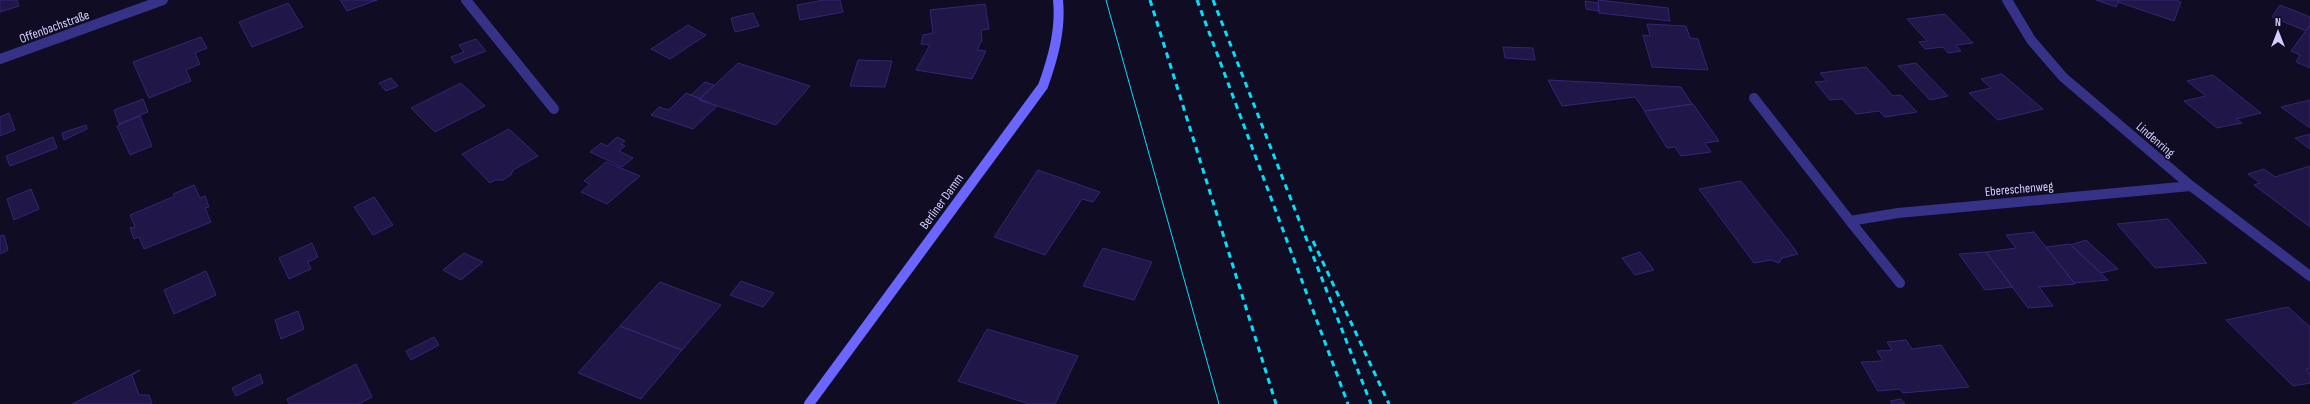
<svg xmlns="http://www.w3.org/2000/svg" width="2310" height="404" font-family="'Sofia Sans Condensed',sans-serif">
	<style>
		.building { fill: #201647; stroke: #352575 }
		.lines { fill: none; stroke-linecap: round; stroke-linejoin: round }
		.lane { stroke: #353288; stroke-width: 10 }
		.street { stroke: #353288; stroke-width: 10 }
		.secondary { stroke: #6a66ff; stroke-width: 10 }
		.tram { stroke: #00e0fa; stroke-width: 1 }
		.rail { stroke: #00e0fa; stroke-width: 3; stroke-dasharray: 6 5; stroke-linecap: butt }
		.labels { text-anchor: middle; stroke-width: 3; stroke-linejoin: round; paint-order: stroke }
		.street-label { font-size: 13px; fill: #d4cfff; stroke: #100c24 }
	</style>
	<rect width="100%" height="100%" fill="#100c24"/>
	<path class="building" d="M0,0H17L19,6L0,12Z
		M340,0H377L347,11Z
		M824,0H840L843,12L800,20L797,5Z
		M1598,0L1668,8L1670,21L1599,13Z
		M2096,0H2119L2116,7Z
		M2119,0H2175L2181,2L2174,21L2118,2Z
		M1585,1L1598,3L1599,11L1586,9Z
		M288,3L303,27L252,47L239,22Z
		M985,4L989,29L981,30L982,40L977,50L986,51L972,79L916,70L930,45L921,44L923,35L933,33L930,10Z
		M2280,5L2310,17V25L2306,31L2272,17Z
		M753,13L759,26L735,32L731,18Z
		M1945,14L1973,43L1956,45L1961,51L1948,53L1943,47L1925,49L1919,42L1927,41L1907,19Z
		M1647,24L1686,26L1690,38L1698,39L1708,70L1652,67L1643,35L1650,36Z
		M688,25L706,35L670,59L651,49Z
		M2310,25V68L2296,62L2300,55L2291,51Z
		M201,37L207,48L195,53L200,64L186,70L191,81L149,98L133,62Z
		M476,39L486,51L455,63L451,57L464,52L459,45Z
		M1503,47L1533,48L1535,60L1505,58Z
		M858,60L892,61L885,87L850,86Z
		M738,63L810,86L776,125L699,100Z
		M1916,63L1948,96L1930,100L1898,66Z
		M1866,67L1893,96L1901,95L1917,112L1885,117L1879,111L1856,114L1842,99L1830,100L1815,82L1827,81L1820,73Z
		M2002,74L2043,109L1998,120L1969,93L1991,88L1981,79Z
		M2213,75L2261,113L2236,119L2242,123L2217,128L2184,101L2206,96L2187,81Z
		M391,78L398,86L386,91L379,83Z
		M1548,80L1681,87L1692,104L1645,111L1635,97L1562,106Z
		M705,82L714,85L700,98L691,95Z
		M461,83L485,106L435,132L411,108Z
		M686,93L717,106L693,129L651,115L659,107L669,110Z
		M143,99L148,112L119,124L114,110Z
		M2310,100V128L2281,107Z
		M1693,104L1719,141L1705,143L1711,152L1681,156L1675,147L1667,148L1644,111Z
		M9,113L15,130L0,136V117Z
		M140,116L152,146L130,155L117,126Z
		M86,125L87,129L64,140L62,133Z
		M509,129L538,156L513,170L511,175L503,180H495L490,183L462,154Z
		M2310,134V149L2295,138Z
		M53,137L57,148L10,166L6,156Z
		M617,137L625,141L621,144L625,146L619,151L633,158L622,167L590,152L601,143L607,146Z
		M606,162L640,176L607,204L581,192L590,184L584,181Z
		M2310,166V227L2254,185L2260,183L2248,174L2264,169L2275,177Z
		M1038,170L1100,192L1093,202L1082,199L1045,255L994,237Z
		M1741,181L1790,243L1798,254L1782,258L1779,263L1771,260L1754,263L1699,189Z
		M194,185L200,198L205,196L209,207L205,208L211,222L144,249L139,237L134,239L130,228L135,227L130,215L175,196L173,194Z
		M31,189L39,209L14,220L7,199Z
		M374,197L393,225L373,235L354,207Z
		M2168,219L2207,263L2155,268L2117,224Z
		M2034,232L2075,284L2039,287L2053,306L2028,308L1986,252L2016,248L2006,235Z
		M4,235L8,250L0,254V236Z
		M2086,240L2118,269L2101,273L2071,245Z
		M312,243L318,257L308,262L311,269L289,279L279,258Z
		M2070,244L2071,245L2108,280L2074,283L2046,247Z
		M1103,248L1152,262L1134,300L1083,286Z
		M1640,252L1654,270L1635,275L1622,258Z
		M1986,252L2013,287L1985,290L1959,254Z
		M464,253L483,262L461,280L443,270Z
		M206,271L216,295L174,314L164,290Z
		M741,281L774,293L763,307L730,295Z
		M660,282L721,305L682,350L620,326Z
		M2288,307L2310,327V369H2306L2310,373V383L2293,386L2226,320Z
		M298,311L304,329L281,339L275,320Z
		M620,326L682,350L641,399L578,373Z
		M987,329L1078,356L1055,404H1029L958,381Z
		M434,337L439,345L411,360L406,351Z
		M1906,340L1912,349L1941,345L1969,387L1903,393L1900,389L1878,391L1861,362L1883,361L1877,351L1892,350L1887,342Z
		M356,364L372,397L359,404H289L287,399Z
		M140,370L132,375L139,395H149L152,404H72Z
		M260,374L263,383L236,396L232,388Z
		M1901,399L1905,404H1892L1890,401Z"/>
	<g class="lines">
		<path class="lane" d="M466,0L554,109"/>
		<path class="street" d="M2007,0L2031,40L2063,77L2191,186L2310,276
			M0,59L163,0
			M1754,98L1850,221L1898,213L2191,186
			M1850,221L1900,283"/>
		<path class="secondary" d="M809,404L1043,86C1053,58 1061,30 1058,0"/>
		<path class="tram" d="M1106,0L1219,404"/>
		<path class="rail" d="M1150,0L1276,404
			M1197,0L1348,404
			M1213,0L1371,404
			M1313,241L1389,404"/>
	</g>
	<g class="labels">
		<g class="street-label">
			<text transform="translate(54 26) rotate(-20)" y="5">Offenbachstraße</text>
			<text transform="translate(2156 139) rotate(41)" y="5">Lindenring</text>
			<text transform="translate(2019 188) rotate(-5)" y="5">Ebereschenweg</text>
			<text transform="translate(941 201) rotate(-54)" y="5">Berliner Damm</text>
		</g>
	</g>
	<g transform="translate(2278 32)" stroke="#100c24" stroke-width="3" paint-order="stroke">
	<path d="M0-3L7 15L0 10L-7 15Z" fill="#d4cfff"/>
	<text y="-6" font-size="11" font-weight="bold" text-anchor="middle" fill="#d4cfff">N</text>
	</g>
</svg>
